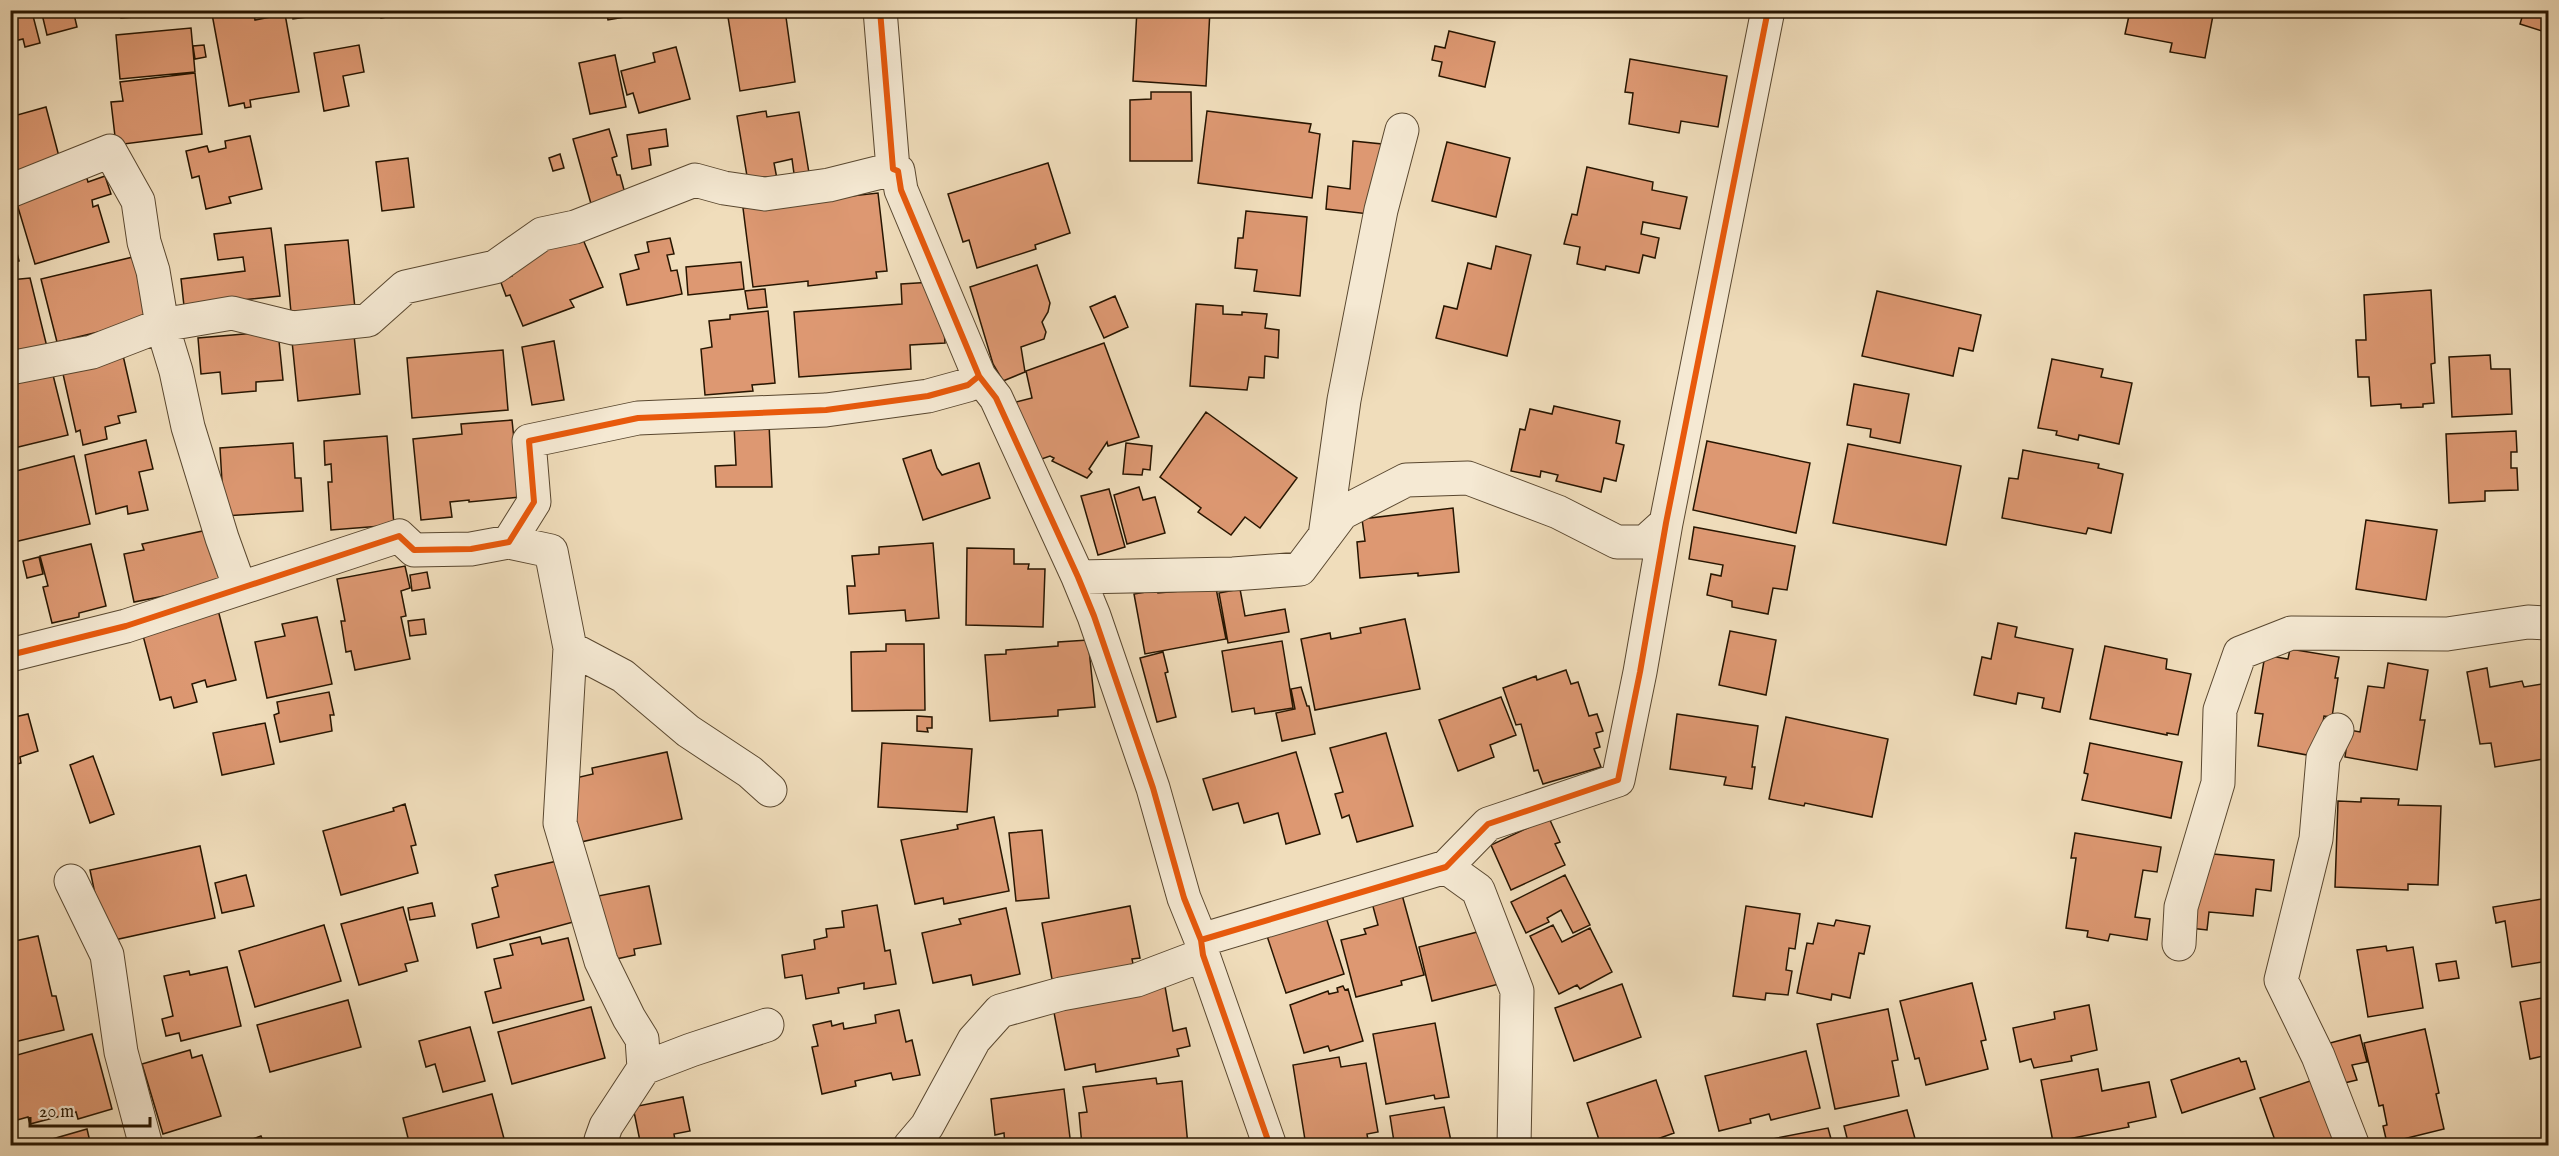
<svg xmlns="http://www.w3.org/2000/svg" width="2559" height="1156" font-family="'IM FELL English',serif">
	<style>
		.building { fill: #dd9872; stroke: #271500; stroke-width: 1.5 }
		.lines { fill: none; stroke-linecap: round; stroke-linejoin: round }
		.street-casing { stroke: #59472f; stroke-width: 35 }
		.street { stroke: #f5e9d3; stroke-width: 33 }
		.cycleway-casing { stroke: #f5e9d3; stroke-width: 10 }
		.cycleway { stroke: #e8590c; stroke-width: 6 }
	</style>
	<rect width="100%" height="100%" fill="#f0ddbb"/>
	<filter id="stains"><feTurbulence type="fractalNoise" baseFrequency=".00333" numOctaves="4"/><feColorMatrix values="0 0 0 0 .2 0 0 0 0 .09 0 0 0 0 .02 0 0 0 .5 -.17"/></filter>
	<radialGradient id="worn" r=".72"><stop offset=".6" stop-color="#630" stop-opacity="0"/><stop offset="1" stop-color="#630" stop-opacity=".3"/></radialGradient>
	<path class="building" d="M41,10H73L77,27L47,35Z
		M120,10H163V15L121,18Z
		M233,10H253L255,20L285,14L299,92L250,100L251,107L245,108L244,103L229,106L212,14Z
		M292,10H320L321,15L293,19Z
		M380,10H423L381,18Z
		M606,10H659V11L608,20Z
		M768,10H785L795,82L740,91L728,17Z
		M1137,10H1210L1206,86L1133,81Z
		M1226,10H1240L1239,17L1225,15Z
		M2125,10H2214L2205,58L2170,52L2172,43L2125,34L2130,11Z
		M2464,10H2489L2487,17Z
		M2511,10H2548V33L2520,24L2523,14Z
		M32,12L40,43L25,47L23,39L10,42V17Z
		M191,28L195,72L120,79L116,35Z
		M1449,31L1495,42L1485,87L1439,76L1442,62L1432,60L1435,46L1445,48Z
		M204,45L206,57L195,59L193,46Z
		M359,45L364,72L343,76L349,106L324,111L314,53Z
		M676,47L690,99L639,113L633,93L627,95L621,71L655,62L653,53Z
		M615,55L626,107L590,114L579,63Z
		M1630,59L1727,76L1718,127L1681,121L1679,133L1629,124L1633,93L1625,92Z
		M195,73L202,134L116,145L111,102L123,101L120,82Z
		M1151,92H1191L1192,161H1130V100L1151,99Z
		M46,107L62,168L16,181L10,162V117Z
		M766,111L767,117L799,112L810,179L795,181L792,159L774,163L778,184L749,188L737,116Z
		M1207,111L1311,124L1309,132L1320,134L1312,198L1198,183Z
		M609,129L617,156L612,158L617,175H620L627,201L593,211L573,139Z
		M666,129L668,146L649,149L651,165L632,169L627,135Z
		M250,136L262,189L229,197L231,203L206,209L199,176L192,178L186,151L207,146L209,152L226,148L225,141Z
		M1353,141L1382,144L1369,214L1326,209L1328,186L1350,189Z
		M1447,142L1510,158L1496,217L1432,201Z
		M560,154L564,168L553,171L549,158Z
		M408,158L414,207L382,211L376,162Z
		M1048,163L1070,233L1035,245L1036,249L977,268L969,240L963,242L948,194Z
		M1587,167L1653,182L1652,190L1687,197L1680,229L1643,222L1641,234L1659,238L1655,258L1643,255L1639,273L1606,266L1605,270L1577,264L1580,247L1564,244L1572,214L1577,215Z
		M85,172L88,182L105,176L111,194L92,200L93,207L98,205L109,242L35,264L14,194Z
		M878,193L887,271L876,272L877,278L808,286V281L753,287L743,208Z
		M1246,211L1307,217L1300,296L1254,291L1257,270L1235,268L1238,238H1243Z
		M10,225L19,261L10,263Z
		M271,228L280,296L184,306L181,279L245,271L243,257L218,260L214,234Z
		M582,237L603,287L570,300L574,307L523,326L510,295L506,296L500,280L512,276L509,269L556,245Z
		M670,238L674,254L667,255L671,271L677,270L682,294L627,305L620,274L639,269L635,255L649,252L647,242Z
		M348,240L356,318L292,324L285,245Z
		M1496,246L1531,255L1507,356L1436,338L1444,306L1457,309L1468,263L1491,269Z
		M133,257L148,320L57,342L41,279Z
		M741,262L744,289L688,295L686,267Z
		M1037,265L1050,303L1048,312L1042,322L1046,332L1044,339L1021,347L1025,372L1003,381L993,364L970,287Z
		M30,278L47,347L10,356V280Z
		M933,282L942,303L945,343L910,345L911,369L799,377L794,312L902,304L901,284Z
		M765,289L767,307L748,309L745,291Z
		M2431,290L2435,363L2431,364L2434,403L2423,404V407L2401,408V404L2371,406L2369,377H2358L2356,340H2366L2364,295Z
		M1877,291L1981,315L1973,351L1959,348L1953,376L1862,356Z
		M1115,296L1128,327L1104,338L1090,307Z
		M1196,304L1223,306V314L1242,315V312L1267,314L1265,328L1279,330L1278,358L1265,356L1264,378L1249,377L1247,390L1190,386Z
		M768,311L775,383L752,385L753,391L705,395L701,349L712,347L709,321L730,319V315Z
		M353,325L360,394L298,401L291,331Z
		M278,331L283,380L256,382V391L222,394L220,372L201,374L198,338Z
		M554,341L564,400L532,405L522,347Z
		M1104,343L1139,437L1108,446L1107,442L1089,469L1092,472L1087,478L1052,461L1054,458L1050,456L1033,462L1016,402L1032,398L1026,371Z
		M503,350L508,410L412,418L407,358Z
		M122,351L136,412L118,416L120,423L105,427L107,439L83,445L80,430L76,432L61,365Z
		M2490,355L2491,369H2510L2512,414L2452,417L2449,357Z
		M2052,359L2103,369L2101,377L2132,383L2119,444L2079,435L2078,440L2056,435L2057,431L2038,428Z
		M51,367L68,435L10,449V377Z
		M1854,384L1909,394L1900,443L1870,437L1871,429L1847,425Z
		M1554,406L1620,421L1616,443L1624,445L1616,481L1604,478L1601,492L1556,481L1558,475L1541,471L1540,477L1511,471L1520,429L1525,430L1530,409L1552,414Z
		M1206,412L1297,478L1260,528L1245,517L1231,535L1198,512L1201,508L1160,477Z
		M512,420L520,497L469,502V500L450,502L452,517L421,520L413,439L462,434L461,424Z
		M769,424L772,487H716L715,466L736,465L734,425Z
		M2516,431L2517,452H2511V468H2517L2518,490L2485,491V501L2449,503L2446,434Z
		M387,436L394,525L331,530L328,482H332L331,464L325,465L324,441Z
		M146,440L153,469L139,472L148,510L128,514L127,506L96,514L85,455Z
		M1707,441L1810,463L1796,533L1693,510Z
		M293,443L295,478H301L303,511L224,516L220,448Z
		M1126,443L1152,446L1150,470L1143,469L1142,475L1123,474Z
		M1848,444L1961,466L1946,545L1833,523Z
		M931,450L937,468L942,475L979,463L990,498L923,520L903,459Z
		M2023,450L2099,464L2098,468L2123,474L2111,533L2088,528L2086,534L2002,518L2009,478L2018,479Z
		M74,456L90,524L10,543V477L17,476L16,471Z
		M1139,487L1143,500L1155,497L1165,533L1127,544L1114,495Z
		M1109,489L1125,547L1098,555L1081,496Z
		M1453,508L1459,572L1418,576V573L1360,578L1357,542L1365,541L1362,519Z
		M2366,520L2437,530L2426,600L2356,589Z
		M1694,527L1795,546L1787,590L1773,588L1768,614L1732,607V601L1707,595L1711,574L1721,576L1723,565L1689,559Z
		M212,529L224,584L134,602L124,554L144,550L142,544Z
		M933,543L939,618L906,621L905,610L849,614L847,586H855L852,556L879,554V547Z
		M91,544L106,606L79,613V617L52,623L43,587L48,586L40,556Z
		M967,548L1014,549V564H1029L1028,569H1045L1043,627L966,625Z
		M39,557L43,574L27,578L23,561Z
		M405,566L410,588L401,591L406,616L401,617L410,659L355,670L351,651L346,652L341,621H345L337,579Z
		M427,572L430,588L412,591L410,575Z
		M1216,588L1226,639L1145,654L1134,594L1158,590V593Z
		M1240,589L1245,616L1285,609L1289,632L1228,643L1219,593Z
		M216,602L236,680L207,687L205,680L192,684L197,702L174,708L171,697L160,700L141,628Z
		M317,617L332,684L267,698L255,642L285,636L282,624Z
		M424,619L426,634L410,636L408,621Z
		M1405,619L1420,689L1315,710L1301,639L1330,633L1331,639L1361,633L1360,628Z
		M1998,623L2017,627L2015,637L2073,649L2060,712L2042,708L2044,698L2018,693L2016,704L1974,695L1982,657L1991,659Z
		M1730,631L1776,640L1766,695L1719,685Z
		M1088,640L1095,707L1058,710V716L990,721L985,655L1006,654V650L1058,646V642Z
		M1282,641L1293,708L1255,714L1254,708L1232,712L1222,651Z
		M886,644H924L925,710L852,711L851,652L886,651Z
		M2105,646L2167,659L2166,669L2191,674L2178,735L2167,733V735L2090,719Z
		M2290,649L2339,657L2335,678H2338L2332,717L2324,716L2318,757L2258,746L2263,714L2255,713L2265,655L2288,659Z
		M1163,652L1168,672L1165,673L1176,717L1157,722L1140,658Z
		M2388,663L2428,670L2420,720H2425L2417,770L2345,757L2349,730L2360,732L2368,686L2384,688Z
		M2487,668L2490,687L2522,681L2524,687L2548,683V755L2544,756V759L2495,767L2491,743L2480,744L2467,672Z
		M1566,670L1571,684L1578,682L1589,716L1597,714L1603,731L1596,733L1600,747L1594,749L1601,767L1543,784L1538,770L1534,771L1521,724L1516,725L1503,688L1536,676L1537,680Z
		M1301,687L1307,706H1309L1315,734L1282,741L1276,713L1295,709L1291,689Z
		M329,692L334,715H330L332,731L280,742L274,715L279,713L277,702Z
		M1501,697L1516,735L1490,745L1494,757L1458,771L1439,720Z
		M28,714L38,751L20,757L21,763L10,766V718Z
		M1677,714L1758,726L1752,767H1755L1752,789L1724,785L1726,777L1670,769Z
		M917,716L932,717V728H927L928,732L917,731Z
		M1786,717L1888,739L1872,817L1805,803L1804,806L1769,799Z
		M265,723L274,764L222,775L213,733Z
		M1386,733L1413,826L1357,842L1349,815L1342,818L1335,794L1343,792L1330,748Z
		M882,743L972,749L967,812L878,807Z
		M2090,743L2182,762L2171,818L2082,800L2088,774L2084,773Z
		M667,752L682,819L581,842L567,780L593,774L592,768Z
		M1296,752L1320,834L1286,844L1278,813L1244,823L1238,803L1213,810L1203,779Z
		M93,756L114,814L90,823L70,765Z
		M2361,798L2399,799L2398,805L2441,806L2438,885L2408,884V890L2335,887L2338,801L2361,802Z
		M405,804L416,845L411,846L418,873L341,895L323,831L394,811L393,808Z
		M994,817L1009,891L944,904L943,898L915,904L901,840L958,829L957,825Z
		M1549,818L1560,842L1555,844L1565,865L1511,890L1491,845Z
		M1042,830L1049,898L1016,901L1009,833Z
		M2075,833L2161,847L2157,872L2143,870L2135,917L2150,919L2147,940L2110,934L2108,941L2087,937L2088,931L2066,928L2076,858H2071Z
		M200,846L215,918L105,942L90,870Z
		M2203,853L2274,860L2271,891L2256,889L2253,916L2209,912L2207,930L2190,928Z
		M562,860L577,921L477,948L472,924L499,917L492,888L498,886L495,875Z
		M246,875L254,906L222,913L215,883Z
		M1565,875L1590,925L1573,933L1561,910L1547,918L1549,922L1526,933L1511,902Z
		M649,886L661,944L634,949L635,955L607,961L593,897Z
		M1401,891L1424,975L1401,981L1402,985L1356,997L1341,940L1366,934L1364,929L1378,925L1371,899Z
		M2548,898V961L2512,967L2505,921L2496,923L2493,907Z
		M432,903L435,916L410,920L408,908Z
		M877,905L885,951L890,950L896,984L864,989V983L838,988L839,993L806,999L802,975L785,978L782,955L815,949L814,940L827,937L826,929L844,927L842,911Z
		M1130,906L1140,958L1132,959L1134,969L1053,985L1042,923Z
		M1746,906L1800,914L1795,949L1789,948L1786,970L1792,971L1788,995L1766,993L1765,1000L1733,996Z
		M403,907L418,961L405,964L407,971L359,985L341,924Z
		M1006,908L1020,974L973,985L971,975L933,983L922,933L961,924L959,919Z
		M1325,914L1344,974L1286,993L1266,933Z
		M1836,920L1870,926L1864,954L1859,953L1850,998L1832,994L1831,1000L1797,993L1807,943L1813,944L1818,923L1834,926Z
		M324,925L341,981L255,1007L239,951Z
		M1553,925L1562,942L1590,928L1612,972L1580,989L1577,985L1559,994L1530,936Z
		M1485,930L1499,984L1432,1001L1419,947Z
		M38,936L52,996H56L64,1030L10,1043V942Z
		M540,937L542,944L568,938L584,1000L493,1023L485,992L501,988L494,959L513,955L510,944Z
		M2386,946L2387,951L2413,947L2423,1008L2368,1017L2357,950Z
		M2456,961L2459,978L2439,981L2436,964Z
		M227,967L241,1026L181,1041L179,1033L166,1036L162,1019L173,1016L164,976L189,971L190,975Z
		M1164,981L1173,1031L1186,1028L1190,1046L1177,1049L1179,1056L1096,1072L1095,1064L1065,1070L1052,1002Z
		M1972,983L1986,1040L1981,1041L1988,1069L1926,1085L1919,1058L1915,1059L1900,1001Z
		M1622,984L1641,1037L1574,1061L1555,1008Z
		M1343,986L1345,990L1348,989L1363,1041L1330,1051L1328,1046L1304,1053L1290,1005L1328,991L1329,994L1338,992L1337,988Z
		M2548,997V1055L2530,1059L2520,1002Z
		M348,1000L361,1047L270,1072L257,1025Z
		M2089,1005L2097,1050L2071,1056L2072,1061L2034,1068L2031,1059L2020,1062L2013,1028L2055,1019L2054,1012Z
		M591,1007L605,1058L512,1084L498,1032Z
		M1888,1009L1898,1060L1892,1061L1899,1096L1835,1109L1817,1024Z
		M899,1010L906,1042L912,1040L920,1075L893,1080L891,1073L855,1081L856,1086L822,1094L812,1047L818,1046L813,1025L831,1021L832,1026L843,1023L844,1029L876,1023L875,1015Z
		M1435,1023L1449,1097L1435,1099L1434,1095L1386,1104L1373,1034Z
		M470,1027L485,1081L443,1092L435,1064L426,1067L419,1041Z
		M2425,1029L2439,1093L2436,1094L2444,1129L2387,1143L2383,1126L2387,1125L2383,1105L2379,1106L2364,1043Z
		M92,1034L112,1109L78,1119L76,1112L30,1124L28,1117L10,1122V1057Z
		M2360,1035L2367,1062L2352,1065L2357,1080L2340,1084L2330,1043Z
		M190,1050L192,1058L202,1055L221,1116L163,1134L142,1064Z
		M1806,1051L1820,1108L1771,1120L1769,1114L1750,1119L1751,1123L1719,1131L1705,1076Z
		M1339,1057L1341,1067L1366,1063L1378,1132L1367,1134L1369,1146H1306L1293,1065Z
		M2239,1058L2241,1062L2246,1061L2255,1089L2182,1113L2171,1080Z
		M2098,1069L2102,1091L2149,1082L2156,1117L2128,1123L2129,1127L2053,1142L2041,1080Z
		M1156,1078L1157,1084L1182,1081L1188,1146H1082L1079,1113L1087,1112L1083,1087Z
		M2316,1079L2338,1141L2325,1146H2277L2260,1098Z
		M1656,1080L1674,1133L1638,1146H1601L1587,1103Z
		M1064,1089L1071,1146H1005L1004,1133L995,1135L991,1099Z
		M492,1094L506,1146H410L403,1118Z
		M683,1097L690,1131L674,1134L676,1146H641L633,1107Z
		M1444,1107L1452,1146H1392V1142H1394L1390,1116Z
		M1907,1110L1916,1142L1908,1143L1909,1146H1849L1844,1126Z
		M1828,1128L1833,1146H1769L1767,1140Z
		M87,1129L91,1146H28Z
		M261,1136L264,1143L275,1139L277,1146H233Z"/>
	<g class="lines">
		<g class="street-casing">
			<path id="street" d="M880,10L893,169L898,171L901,190L979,376L996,398L1078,577L1094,616L1153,788L1184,898L1201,940L1203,955L1270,1146
				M10,191L110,151L138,201L144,242L153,271L162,325L176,371L188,427L222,538L240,588
				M10,368L92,352L162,325L232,313L293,328L368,320L405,287L495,267L542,234L575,227L695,180L724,188L765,194L829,185L893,169
				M1325,536L1344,400L1381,210L1402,130
				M509,542L551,551L570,648L560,823L601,961L629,1018L642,1039L644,1068L606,1126L601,1140L605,1146
				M1078,577L1233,574L1300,569L1342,513L1406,480L1468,478L1558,512L1617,542H1645L1666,523
				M570,648L623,676L688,731L750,772L770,790
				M10,655L126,626L399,536L414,550L471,549L509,542L534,502L529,441L638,418L826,410L928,396L968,385L979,376
				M2337,730L2323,758L2316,839L2281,980L2318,1056L2353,1146
				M1446,867L1478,890L1517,991L1514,1146
				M71,881L107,955L121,1052L146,1146
				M1201,940L1446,867L1488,824L1618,780L1640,672L1666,523L1768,10
				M2179,944L2181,907L2218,783L2220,710L2240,653L2291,633L2447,634L2528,622L2548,623
				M644,1068L691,1050L767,1025
				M910,1146L927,1126L974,1040L1000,1011L1061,994L1137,980L1203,955"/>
		</g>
		<use href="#street" class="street"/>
		<g class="cycleway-casing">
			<path id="cycleway" d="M880,10L893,169L898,171L901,190L979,376L996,398L1078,577L1094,616L1153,788L1184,898L1201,940L1203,955L1270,1146
				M10,655L126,626L399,536L414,550L471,549L509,542L534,502L529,441L638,418L826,410L928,396L968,385L979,376
				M1201,940L1446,867L1488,824L1618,780L1640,672L1666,523L1768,10"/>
		</g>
		<use href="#cycleway" class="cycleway"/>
	</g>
	<rect width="2559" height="1156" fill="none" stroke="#f0ddbb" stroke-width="36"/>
	<rect x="12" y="12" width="2535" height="1132" fill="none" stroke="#271500" stroke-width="3"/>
	<rect x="18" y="18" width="2523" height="1120" fill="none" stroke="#271500" stroke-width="1.5"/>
	<path d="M30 1117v9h120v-9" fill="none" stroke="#271500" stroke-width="3"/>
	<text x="39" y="1117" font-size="18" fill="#271500" stroke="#f5e9d3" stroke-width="4.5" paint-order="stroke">20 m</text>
	<rect width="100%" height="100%" filter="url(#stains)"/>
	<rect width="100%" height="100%" fill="url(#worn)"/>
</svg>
